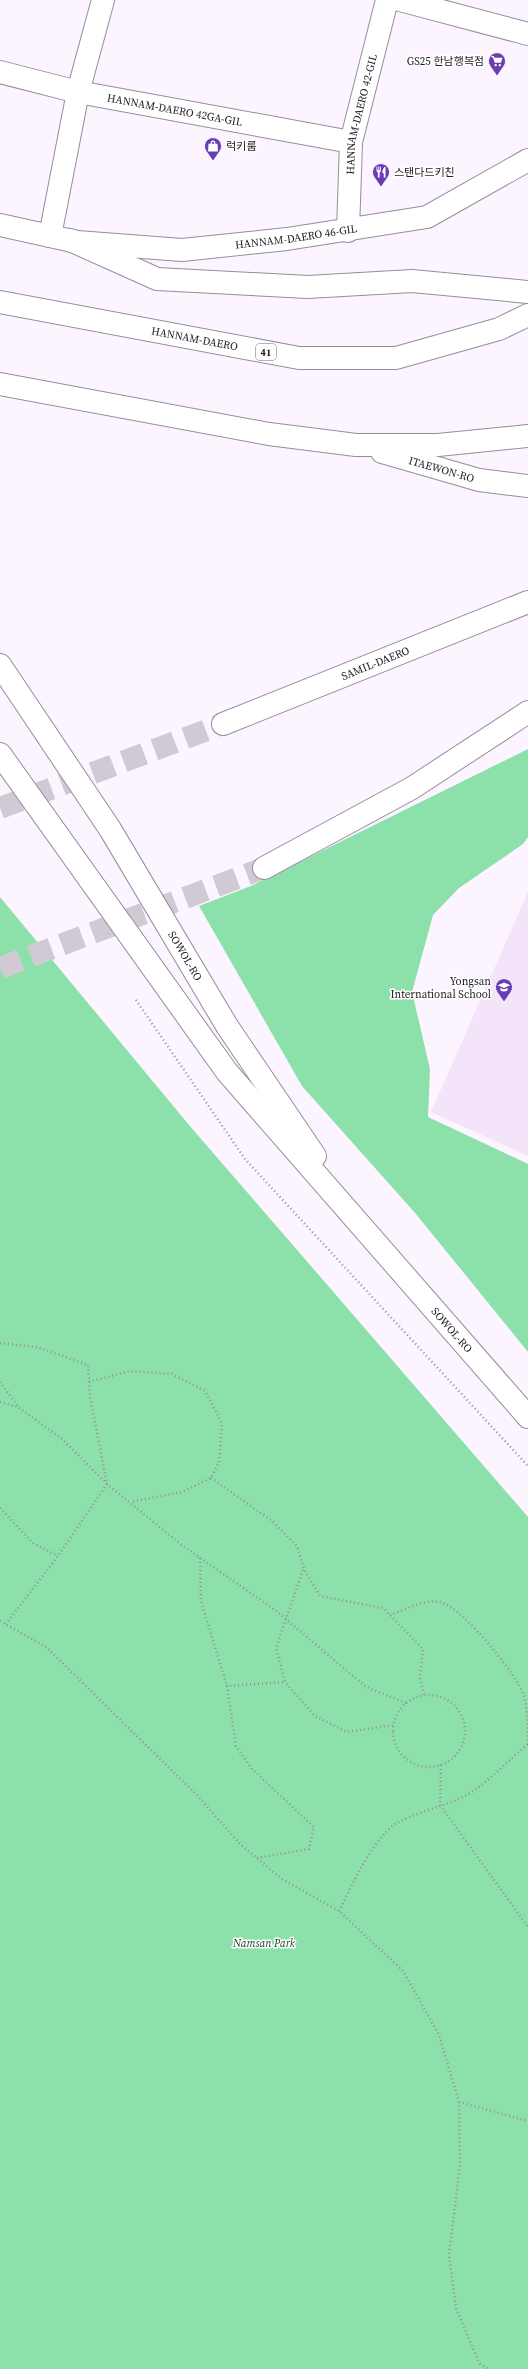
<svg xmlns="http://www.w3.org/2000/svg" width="528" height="2369" font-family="'Source Serif 4','Noto Sans KR',serif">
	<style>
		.built { fill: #f4e4f9 }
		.green { fill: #8ce0a9 }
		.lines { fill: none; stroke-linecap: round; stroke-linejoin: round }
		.major-tunnel { stroke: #d1cad4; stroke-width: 22; stroke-dasharray: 22 11; stroke-linecap: butt }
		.minor-casing { stroke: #968d9a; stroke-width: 24 }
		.major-casing { stroke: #968d9a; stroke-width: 24 }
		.path { stroke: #969099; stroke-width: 2.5; stroke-dasharray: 1 3; stroke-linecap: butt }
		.minor { stroke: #fff; stroke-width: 22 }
		.major { stroke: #fff; stroke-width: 22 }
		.labels { text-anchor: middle; stroke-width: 3; stroke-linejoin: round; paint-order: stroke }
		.shield { fill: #fff; stroke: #666468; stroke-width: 1 }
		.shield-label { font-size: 10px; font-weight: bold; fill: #252127 }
		.poi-label { font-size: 11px; fill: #252127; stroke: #fff; text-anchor: end }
		.street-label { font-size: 11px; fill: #252127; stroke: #fff }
		.park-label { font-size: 11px; font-style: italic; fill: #1a4129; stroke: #fff }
	</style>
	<rect width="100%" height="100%" fill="#fcf4ff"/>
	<path class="built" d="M528,892V1156L431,1112Z"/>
	<path class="green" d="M528,749V837L523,844L459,888L433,915L412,992L430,1069L428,1117L528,1164V1352L416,1214L302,1086L199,906L251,886Z
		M0,897L189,1125L528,1517V2369H0Z"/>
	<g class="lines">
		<path class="major-tunnel" d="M0,808L223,724
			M0,968L264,868"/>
		<g class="minor-casing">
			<g id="minor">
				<path d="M400,0L528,34"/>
				<path id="s1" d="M0,72L78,92L351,142"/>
				<path id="s2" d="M0,225L77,242L182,250L287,239L427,217L528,160"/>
				<path id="s3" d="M348,231L351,142L387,0"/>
				<path d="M50,236L78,92L103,0"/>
			</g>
		</g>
		<g class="major-casing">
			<g id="major">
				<path d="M70,240L157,279L308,287L412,281L528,292"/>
				<path id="s4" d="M0,302L299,358H396L499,329L528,315"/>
				<path d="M0,384L269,434L356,445H438L528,436"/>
				<path id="s5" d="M382,452L479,480L528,486"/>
				<path id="s6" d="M0,665L110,829L227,1026L315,1156"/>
				<path id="s7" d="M223,724L528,602"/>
				<path id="s8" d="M0,754L227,1072L528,1417"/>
				<path d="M264,868L412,788L528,712"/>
			</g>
		</g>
		<path class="path" d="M136,1000L245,1159L528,1466
			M0,1343L37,1347L88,1365L90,1396L107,1484L58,1556L6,1624
			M0,1382L18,1406
			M89,1382L130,1371L172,1374L205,1391L222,1423L219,1462L211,1478L182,1492L130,1502
			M0,1402L18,1407L62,1439L107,1484L183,1546L275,1610L366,1687L406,1703
			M211,1478L272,1521L297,1546L304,1569L320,1596L383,1608L423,1649L420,1678L424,1695
			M0,1508L33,1543L58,1556
			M200,1558L201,1601L227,1686
			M303,1570L276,1648L285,1682L315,1716L347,1732L393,1725
			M390,1615C404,1610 425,1599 440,1602C461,1606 517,1674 524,1696C528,1710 527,1729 528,1744
			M0,1621L46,1647L196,1794L239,1843L282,1879L339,1911L403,1971L439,2035L459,2102L460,2165L449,2255L456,2308L479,2363L488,2369
			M393 1731a36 36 0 1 1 72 0a36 36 0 1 1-72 0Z
			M441,1765L440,1805L528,1927
			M257,1858L309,1849L314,1827L252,1769L236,1746L227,1686L285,1682
			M339,1911C353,1883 367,1851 390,1828C401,1817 443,1806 459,1799C485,1787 506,1762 528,1744
			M459,2102L528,2121"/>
		<use href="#minor" class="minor"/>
		<use href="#major" class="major"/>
	</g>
	<defs>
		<g id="supermarket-pin" transform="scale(0.9)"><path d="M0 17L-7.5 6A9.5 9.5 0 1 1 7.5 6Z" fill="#6b3db4" stroke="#fff"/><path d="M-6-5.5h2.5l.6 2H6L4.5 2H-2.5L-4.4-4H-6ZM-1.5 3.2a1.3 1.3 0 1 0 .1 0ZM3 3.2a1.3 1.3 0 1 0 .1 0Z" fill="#fff"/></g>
		<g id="shop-pin" transform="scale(0.9)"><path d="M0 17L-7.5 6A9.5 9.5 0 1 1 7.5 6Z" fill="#6b3db4" stroke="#fff"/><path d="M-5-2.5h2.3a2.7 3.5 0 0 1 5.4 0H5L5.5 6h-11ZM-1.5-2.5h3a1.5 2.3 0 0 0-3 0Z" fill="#fff"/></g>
		<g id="restaurant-pin" transform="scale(0.9)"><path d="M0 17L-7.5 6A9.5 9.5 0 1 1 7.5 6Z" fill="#6b3db4" stroke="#fff"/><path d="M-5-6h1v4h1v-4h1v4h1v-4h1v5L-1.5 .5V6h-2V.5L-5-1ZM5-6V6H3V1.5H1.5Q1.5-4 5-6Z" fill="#fff"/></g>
		<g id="school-pin" transform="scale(0.9)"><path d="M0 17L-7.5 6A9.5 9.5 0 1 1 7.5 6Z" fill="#6b3db4" stroke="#fff"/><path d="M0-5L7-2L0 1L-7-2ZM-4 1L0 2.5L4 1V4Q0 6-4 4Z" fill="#fff"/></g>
	</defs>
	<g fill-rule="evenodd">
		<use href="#supermarket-pin" x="497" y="61"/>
		<use href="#shop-pin" x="213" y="146"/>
		<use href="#restaurant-pin" x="381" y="172"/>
		<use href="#school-pin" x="504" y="987"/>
	</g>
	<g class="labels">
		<rect class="shield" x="256" y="344" width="20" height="16" rx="3"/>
		<g class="shield-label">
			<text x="266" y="356">41</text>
		</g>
		<g class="poi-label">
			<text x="484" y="65">GS25 한남행복점</text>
			<text x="226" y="150" text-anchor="start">럭키룸</text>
			<text x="394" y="176" text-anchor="start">스탠다드키친</text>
			<text x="491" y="985">Yongsan<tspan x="491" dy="13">International School</tspan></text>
		</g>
		<g class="street-label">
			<text dy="4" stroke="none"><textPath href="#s1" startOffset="179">HANNAM-DAERO 42GA-GIL</textPath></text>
			<text dy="4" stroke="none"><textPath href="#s3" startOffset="118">HANNAM-DAERO 42-GIL</textPath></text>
			<text dy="4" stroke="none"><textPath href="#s2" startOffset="299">HANNAM-DAERO 46-GIL</textPath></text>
			<text dy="4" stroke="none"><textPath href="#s4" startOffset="198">HANNAM-DAERO</textPath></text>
			<text dy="4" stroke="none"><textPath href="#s5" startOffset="62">ITAEWON-RO</textPath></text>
			<text dy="4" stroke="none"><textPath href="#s7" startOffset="164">SAMIL-DAERO</textPath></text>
			<text dy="4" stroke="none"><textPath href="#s6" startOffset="345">SOWOL-RO</textPath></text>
			<text dy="4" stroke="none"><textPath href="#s8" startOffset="733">SOWOL-RO</textPath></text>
		</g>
		<g class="park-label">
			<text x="264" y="1947">Namsan Park</text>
		</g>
	</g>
</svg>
